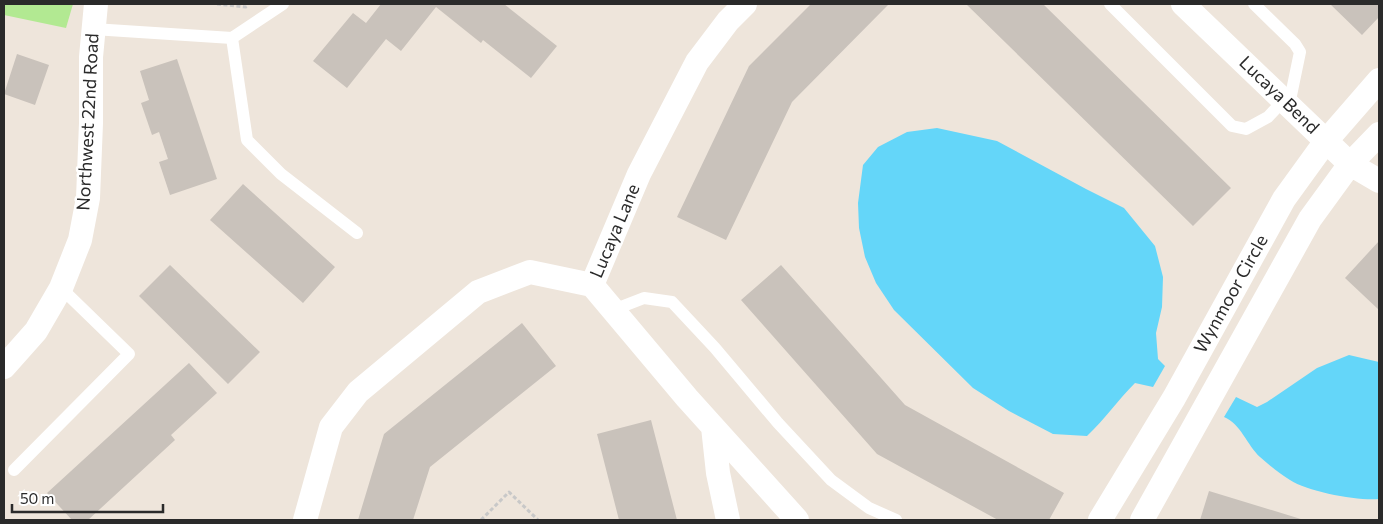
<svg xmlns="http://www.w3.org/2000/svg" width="1383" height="524" font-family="Commissioner,sans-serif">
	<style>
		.green { fill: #b2e992 }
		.water { fill: #64d6f9 }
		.building { fill: #c9c2bb }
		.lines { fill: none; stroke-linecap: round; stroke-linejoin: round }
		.path { stroke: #c8c8c8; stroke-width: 3; stroke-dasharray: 4 2.5; stroke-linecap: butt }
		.lane { stroke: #fff; stroke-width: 12 }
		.street { stroke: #fff; stroke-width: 24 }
		.labels { text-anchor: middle; stroke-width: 5; stroke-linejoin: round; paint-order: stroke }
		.street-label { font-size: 18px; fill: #2a2a2a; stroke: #fff }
	</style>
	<rect width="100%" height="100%" fill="#eee5db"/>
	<path class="green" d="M4,4H73L66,28L4,15Z"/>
	<path class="water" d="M937,128L997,141L1086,189L1124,208L1155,246L1163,277L1162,307L1156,333L1158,359L1165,366L1153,387L1135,383C1118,400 1105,419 1087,436L1053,434L1009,411L973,388L894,310L876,283L865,257L859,228L858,203L863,165L878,147L907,132Z
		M1349,355L1379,362V499C1358,501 1308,492 1290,480C1280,474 1269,465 1260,457C1247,445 1241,424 1224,417L1236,397L1257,407L1267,402L1317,368Z"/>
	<path class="building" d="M381,4H504L557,46L531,78L483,40L481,43L436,7L401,51L386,39L347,88L313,61L353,13L366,23Z
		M811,4H889L792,102L726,240L677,217L749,66Z
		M966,4H1043L1231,188L1193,226Z
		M1330,4H1379V17L1362,35Z
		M17,54L49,65L35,105L4,94Z
		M177,59L217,179L170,195L159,162L168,159L159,132L152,135L141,103L149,100L140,71Z
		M243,184L335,267L303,303L210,220Z
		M1379,241V310L1345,278Z
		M170,265L260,352L228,384L139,296Z
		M781,265L905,405L1064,493L1049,520H998L877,454L741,300Z
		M522,323L556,366L430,467L413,520H358L384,434Z
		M189,363L217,393L171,435L175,440L88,520H72L47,493Z
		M651,420L677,520H619L597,434Z
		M1209,491L1304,520H1200Z"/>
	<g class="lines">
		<path class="path" d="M217,4L246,7L248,6
			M481,520L509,492L538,520"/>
		<path class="lane" d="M1110,4L1232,126L1246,129L1268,117L1284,100
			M1254,4L1295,44L1300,52L1289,105
			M93,29L232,38L283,4
			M232,38L247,140L281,174L357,233
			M613,310L644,298L672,302L715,348L778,423L831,480L869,508L896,520
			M14,470L129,354L61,288"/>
		<path class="street" d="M1183,4L1350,164L1379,181
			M592,285L687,398L797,520
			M4,367L36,331L61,288L80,240L88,198L91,123V57L96,4
			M713,427L718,473L728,520
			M305,520L331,427L358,392L478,292L530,272L592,285L639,174L697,62L728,21L745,4
			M1100,520L1174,398L1284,199L1326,141L1379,80
			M1142,520L1310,219L1350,164L1379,134"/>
	</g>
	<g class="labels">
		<g class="street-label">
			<text transform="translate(1279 95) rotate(44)" y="6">Lucaya Bend</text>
			<text transform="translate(88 122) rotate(-87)" y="6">Northwest 22nd Road</text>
			<text transform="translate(615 231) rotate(-67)" y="6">Lucaya Lane</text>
			<text transform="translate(1231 294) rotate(-61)" y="6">Wynmoor Circle</text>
		</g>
	</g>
	<rect width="1383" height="524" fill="none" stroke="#2a2a2a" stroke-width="10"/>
	<path d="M12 504v8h151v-8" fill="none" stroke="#2a2a2a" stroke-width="2.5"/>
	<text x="20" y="504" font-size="15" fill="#2a2a2a" stroke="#ffffff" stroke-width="4" paint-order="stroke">50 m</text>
</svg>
